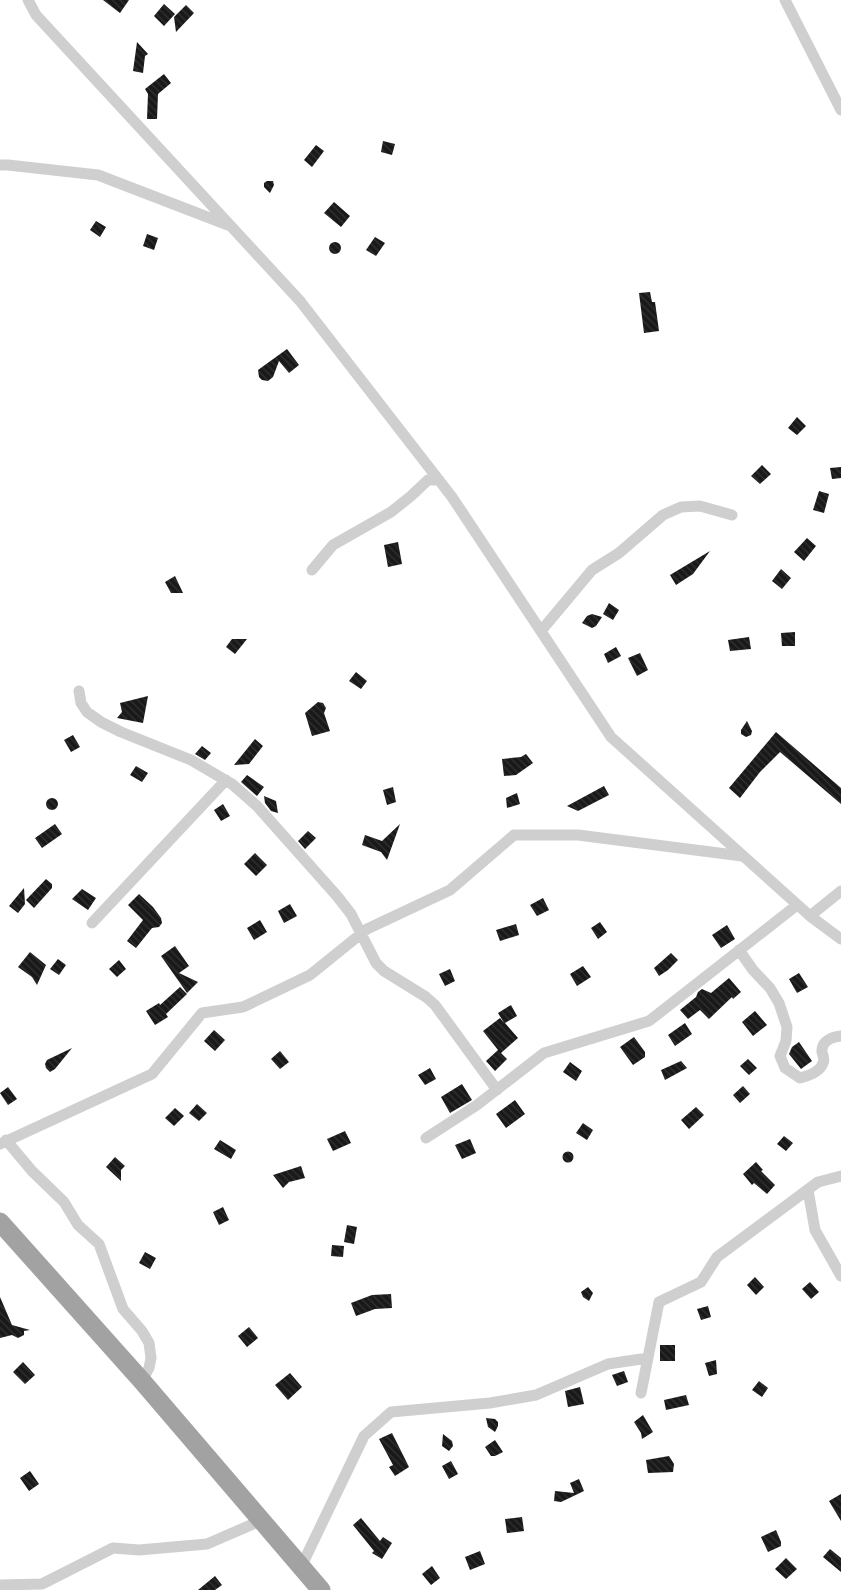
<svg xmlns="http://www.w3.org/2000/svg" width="841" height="1590" font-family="Ubuntu,sans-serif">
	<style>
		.building { fill: url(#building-back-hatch) }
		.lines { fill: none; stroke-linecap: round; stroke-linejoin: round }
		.minor { stroke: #cfcfcf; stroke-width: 11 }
		.trunk { stroke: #a2a2a2; stroke-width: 19 }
	</style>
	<defs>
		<pattern id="building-back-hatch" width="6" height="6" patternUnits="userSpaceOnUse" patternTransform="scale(1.25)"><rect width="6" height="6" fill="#191919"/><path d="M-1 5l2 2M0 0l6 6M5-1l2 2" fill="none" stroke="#323232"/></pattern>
	</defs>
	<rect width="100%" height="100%" fill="#fff"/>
	<path class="building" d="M103,0H129L120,13Z
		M164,4L175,14L164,26L154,16Z
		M186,5L194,13L176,32L174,17Z
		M137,42L148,54L145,56L143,73L133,71Z
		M164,74L171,83L158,94L157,119H147L148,94L145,89Z
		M383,141L395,144L392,155L381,152Z
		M316,145L324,151L312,167L304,160Z
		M267,181H273L274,185L270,193L264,187V183Z
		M334,202L350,216L341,227L324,213Z
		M96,221L106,227L100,237L90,230Z
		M147,234L158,238L154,250L143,246Z
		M375,237L385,243L376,256L366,250Z
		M329 248a6 6 0 1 1 12 0a6 6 0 1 1-12 0Z
		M650,292L652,302H655L659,331L644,333L639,293Z
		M287,349L299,365L289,373L279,361L273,377L268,381L262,380L259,377L258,370Z
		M797,417L806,426L797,435L788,428Z
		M762,465L771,474L760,484L751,476Z
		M841,467V478L832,479L830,468Z
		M819,491L829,494L824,513L813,510Z
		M807,538L816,546L804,561L794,552Z
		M398,542L402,564L388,567L384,545Z
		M710,551L693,574L676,585L670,575Z
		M781,569L791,578L782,589L772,581Z
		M175,576L183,593H171L165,582Z
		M609,603L619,610L613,620L603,614Z
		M592,614L602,617L596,626L592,628L582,623L587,616Z
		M795,632V646H782L781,633Z
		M749,637L751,649L730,651L728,640Z
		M232,639H247L235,654L226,647Z
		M616,647L621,656L608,663L604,654Z
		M640,653L648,670L637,676L628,658Z
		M356,672L367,681L361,689L349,681Z
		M148,696L143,723L117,718L122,712L120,703Z
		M318,702L323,703L326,708L324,713L330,731L312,736L305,713Z
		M747,721L752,731L751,735L746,737L741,734V730Z
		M776,732L841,788V804L780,752L760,772L740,798L729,788Z
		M73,735L80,747L71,752L64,740Z
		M255,739L263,746L249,764L234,765Z
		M202,746L211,753L205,760L195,754Z
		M526,754L533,763L516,775L504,776L502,759L521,757Z
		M136,766L148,773L142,782L130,775Z
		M247,775L264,787L257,796L241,782Z
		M604,786L609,795L578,811L567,806Z
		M393,787L396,802L387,805L383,790Z
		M517,793L520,804L507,808L506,798Z
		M264,796L276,801L278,813L271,811L265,803Z
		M46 804a6 6 0 1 1 12 0a6 6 0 1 1-12 0Z
		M223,804L230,816L221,821L214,810Z
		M55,824L62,834L42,848L35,838Z
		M400,824L387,860L381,852L362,845L365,835L382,841Z
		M308,831L316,838L305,849L298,841Z
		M255,853L267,865L256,876L244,864Z
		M46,879L52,884V888L34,908L26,900Z
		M24,888L25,904L18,913L9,906Z
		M82,889L96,898L88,910L72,899Z
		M139,894L153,907L161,918L162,923L159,927L152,928L136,948L127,941L143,920L128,905Z
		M543,898L549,910L537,916L530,905Z
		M290,904L297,916L284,923L278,911Z
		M260,920L267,932L254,940L247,928Z
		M600,922L607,932L598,939L591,928Z
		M516,924L519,935L500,941L496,930Z
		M727,925L735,939L721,948L712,935Z
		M175,946L189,966L179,973L198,982L187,993L161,956Z
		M30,952L46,965L37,985L32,977L18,967Z
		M671,953L678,960L668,970L659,976L654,968Z
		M58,959L66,965L59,975L50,969Z
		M119,960L126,969L117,977L109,969Z
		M583,966L591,977L577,986L570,974Z
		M450,969L455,981L445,986L439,974Z
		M799,973L808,987L797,993L789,979Z
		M729,978L741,992L733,999L732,997L709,1019L700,1010L688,1019L680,1010L696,997L698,992L702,989L711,993Z
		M180,987L187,994L166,1014L168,1017L155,1025L146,1011L159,1003L160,1005Z
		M511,1005L517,1016L505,1023L518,1038L501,1053L507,1059L495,1071L486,1061L498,1050L483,1031L500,1018L504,1023L498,1013Z
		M755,1011L767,1025L753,1036L742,1022Z
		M685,1023L692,1034L675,1046L668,1035Z
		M214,1030L225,1040L215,1051L204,1041Z
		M634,1037L645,1052V1057L633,1065L620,1047Z
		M799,1042L812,1061L801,1069L789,1054L792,1047Z
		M72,1048L55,1069L50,1072L46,1068L45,1064L47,1060Z
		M280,1051L289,1062L280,1069L271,1059Z
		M748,1059L757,1068L749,1075L740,1066Z
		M681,1061L687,1068L665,1080L661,1070Z
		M570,1062L582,1071L576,1081L563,1072Z
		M430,1068L436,1079L425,1085L418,1075Z
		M462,1084L472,1100L450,1113L441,1097Z
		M743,1086L750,1094L740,1103L733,1095Z
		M8,1087L17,1099L8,1105L0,1093Z
		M515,1100L525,1114L506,1128L496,1114Z
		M197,1104L207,1113L199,1121L189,1113Z
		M696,1107L704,1115L689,1129L681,1120Z
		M175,1108L184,1116L174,1126L165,1118Z
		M583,1123L593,1130L587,1140L576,1133Z
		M345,1131L351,1143L333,1151L327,1139Z
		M784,1136L793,1143L786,1151L777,1144Z
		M470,1139L476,1153L462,1159L455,1145Z
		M220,1140L236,1150L231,1159L214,1149Z
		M562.5 1157a5.5 5.5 0 1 1 11 0a5.5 5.5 0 1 1-11 0Z
		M115,1157L125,1166L121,1170V1181L106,1167Z
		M756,1162L763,1170L761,1171L775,1185L767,1194L754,1183L752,1185L743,1174Z
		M301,1166L305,1178L289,1182L283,1188L273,1175Z
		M223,1207L229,1220L219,1225L213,1212Z
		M347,1225L357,1227L354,1244L344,1242Z
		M332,1245L344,1246L343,1257L331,1256Z
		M145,1252L156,1258L150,1269L139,1263Z
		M755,1277L764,1287L756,1295L747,1285Z
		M810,1282L819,1292L811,1299L802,1289Z
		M588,1287L593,1293L589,1301L583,1297L581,1292Z
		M391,1294L392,1308L375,1309L356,1316L351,1303L372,1295Z
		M0,1297L12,1325L30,1330L24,1331V1335L18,1338L12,1335L0,1338Z
		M708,1306L711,1317L701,1320L697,1309Z
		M249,1327L258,1338L247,1347L238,1336Z
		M660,1345H675V1361H660Z
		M716,1360L717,1374L709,1376L705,1363Z
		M23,1362L35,1375L25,1384L13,1372Z
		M624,1371L628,1382L617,1386L612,1375Z
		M290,1373L302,1387L288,1400L275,1385Z
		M759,1381L768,1388L762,1397L752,1390Z
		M580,1387L584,1404L568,1407L565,1391Z
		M686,1395L689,1405L666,1410L664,1400Z
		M643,1415L653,1432L642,1439L641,1433L634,1422Z
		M486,1418L495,1419L498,1422V1426L495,1432L488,1427Z
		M392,1433L409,1467L395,1476L389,1467L393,1465L379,1439Z
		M443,1434L452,1441L453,1446L449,1451L442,1446Z
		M495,1440L503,1452L495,1456H491L485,1447Z
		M669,1456L674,1464L673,1472L648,1473L646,1460Z
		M451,1461L458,1474L449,1479L442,1466Z
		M30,1471L39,1484L29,1491L20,1478Z
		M579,1479L584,1491L561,1502L554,1501L555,1491L574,1493L570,1483Z
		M841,1494V1521L829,1501Z
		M522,1517L524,1531L507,1533L505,1519Z
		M361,1518L380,1541L383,1537L392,1543L382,1559L372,1553L374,1551L353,1525Z
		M776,1530L781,1542V1546L768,1552L761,1537Z
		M830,1549L841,1558V1572L823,1557Z
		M480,1551L485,1564L470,1570L465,1557Z
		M786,1558L797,1569L786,1579L775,1569Z
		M432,1566L440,1578L431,1585L422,1574Z
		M215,1576L222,1585L215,1590H198Z"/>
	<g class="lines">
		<path class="minor" d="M28,0L36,15L300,301L452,497L611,737L810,916L841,939
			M785,0L841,110
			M0,165H8L98,175L228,225
			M312,570L333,545L391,512L411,496L428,480H439
			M541,631L592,570L619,553L663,515L681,507L700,506L732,515
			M79,691L81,703L87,712L101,722L121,732L191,760L232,784L257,806L337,896L351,914L376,963L384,971L426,997L435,1005L497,1090
			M810,916L841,891
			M92,923L226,780
			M739,950L753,970L770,988L779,1003L787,1027L786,1041L780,1056L785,1068L800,1078C808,1076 820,1072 823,1063C825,1059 823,1056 822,1052C821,1041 832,1037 841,1036
			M426,1138L477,1105L544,1053L649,1021L797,905
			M6,1140L32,1171L64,1202L78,1225L99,1244L123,1309L142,1331L149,1343L151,1358L149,1368L142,1381
			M0,1144L152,1074L202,1013L243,1007L310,975L367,929L450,890L514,835H578L742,856
			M808,1190L815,1230L841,1276
			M641,1393L659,1302L701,1282L717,1257L818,1182L841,1176
			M301,1567L364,1436L391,1412L490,1403L536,1395L608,1364L648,1358
			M0,1585L42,1584L113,1548L139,1550L207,1544L260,1521"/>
		<path class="trunk" d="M0,1222L142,1381L321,1590"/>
	</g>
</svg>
